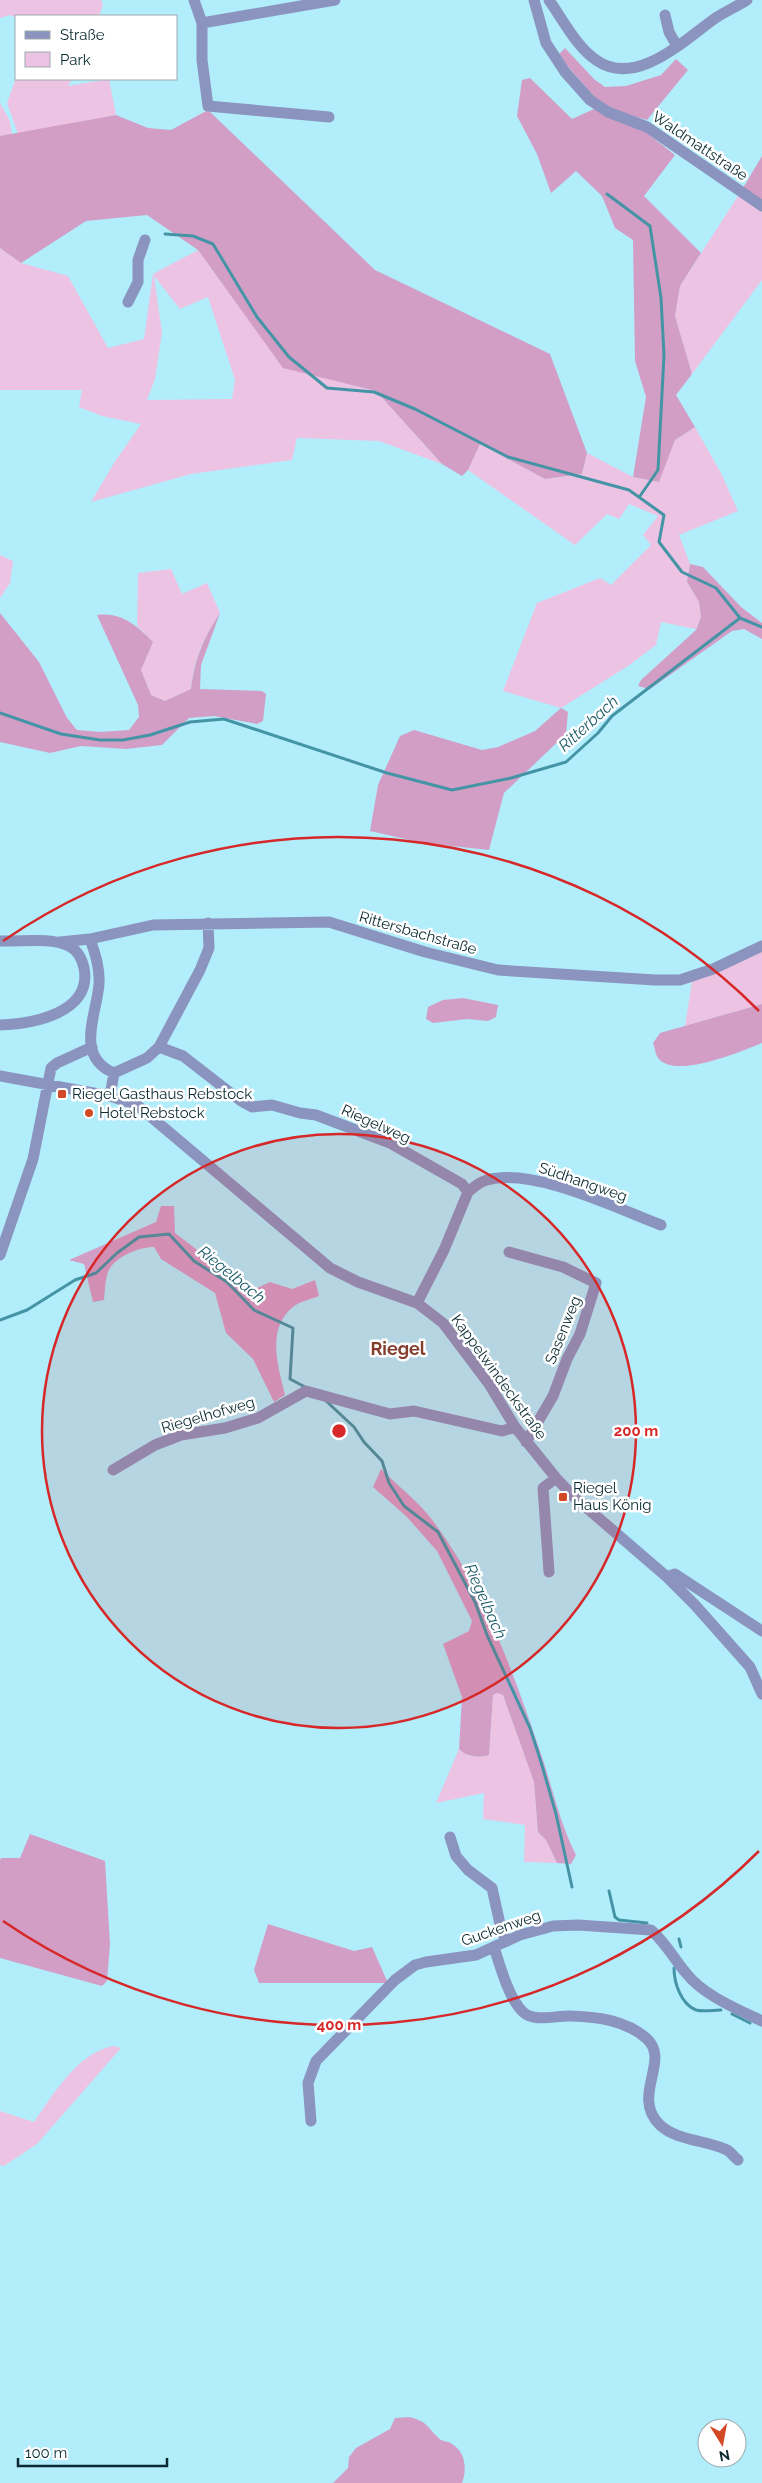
<svg xmlns="http://www.w3.org/2000/svg" width="762" height="2483" font-family="Raleway,sans-serif">
	<style>
		.green { fill: #edc3e3; fill-rule: evenodd }
		.forest { fill: #d29ec6 }
		.lines { fill: none; stroke-linecap: round; stroke-linejoin: round }
		.stream { stroke: #4594a6; stroke-width: 3 }
		.minor { stroke: #8b94be; stroke-width: 11 }
		.ring { fill: none; stroke: #d62828; stroke-width: 2.5 }
		.poi-dot { fill: #d34926; stroke: #fff; stroke-width: 2 }
		.labels { text-anchor: middle; stroke-width: 5; stroke-linejoin: round; paint-order: stroke }
		.street-label { font-size: 15px; fill: #092a31; stroke: #fff }
		.poi-label { font-size: 15px; fill: #092a31; stroke: #fff; text-anchor: start }
		.water-label { font-size: 16px; font-style: italic; fill: #1a5a68; stroke: #fff }
		.quarter-label { font-size: 18px; font-weight: bold; fill: #833e2d; stroke: #fff }
		.centre { fill: #d62828; stroke: #fff; stroke-width: 2.5 }
		.ring-label { font-size: 15px; text-anchor: middle; font-weight: bold; fill: #d62828; stroke: #fff; stroke-width: 5; stroke-linejoin: round; paint-order: stroke }
	</style>
	<rect width="100%" height="100%" fill="#b2edfc"/>
	<path class="green" d="M0,0H101L103,5L99,16H16V18L10,15L0,18Z
		M16,78L72,79L68,86L109,79L116,115L18,134L7,103Z
		M0,103L10,121L12,135L0,136Z
		M738,196L762,211V280L692,374L675,316L680,286Z
		M0,248L21,263L68,276L108,348L144,339L153,274L198,250L283,367L376,391L442,464L379,441L297,438L292,460L191,474L91,502L114,463L141,424L102,416L79,407L82,390H0ZM154,276L180,309L208,297L235,380L232,399L147,400L155,379L162,333Z
		M695,427L721,473L738,511L679,535L690,564L687,582L699,602L701,617L696,629L661,622L656,645L628,666L561,708L503,691L537,603L600,578L611,585L651,545L643,535L658,516L629,504L619,519L607,514L575,545L468,470L480,444L545,479L582,474L587,453L633,477L658,482L675,440Z
		M0,555L13,561L10,583L0,598Z
		M171,569L182,594L207,583L220,613C203,639 194,658 191,689L165,701L151,695L141,670L153,642L137,626L138,573Z
		M762,951V1004L685,1026L692,981Z
		M497,1693L503,1695L534,1782L538,1832L546,1840L557,1863L524,1862L525,1825L483,1819L484,1793L436,1803L459,1749C467,1757 478,1758 489,1755L493,1695Z
		M113,2046L121,2048L37,2144L4,2166L0,2165V2111L34,2122C53,2095 77,2053 113,2046Z"/>
	<path class="forest" d="M565,48L594,79L605,87L626,86L661,75L676,59L688,70L647,120L622,113L597,100L558,55Z
		M530,78L572,119L594,109L643,130L675,155L644,196L701,253L680,286L675,316L692,374L676,395L695,427L675,440L659,482L633,477L646,397L635,361L633,240L615,228L602,196L576,171L551,193L537,154L517,116L522,80Z
		M208,110L375,270L550,354L587,453L582,474L545,479L480,444L468,470L462,476L442,464L376,391L283,368L198,250L147,215L86,221L21,263L0,248V136L116,115L148,128L171,130Z
		M762,156V201L743,188Z
		M690,564L703,567L741,607L762,623V639L744,629L732,631L650,689L638,686L641,680L696,630L701,617L699,602L687,582Z
		M0,613L39,662L67,718L77,730L100,732L129,730L139,717L138,705L97,615C122,612 136,625 153,642L141,670L151,695L165,701L191,689C195,658 203,639 220,613L201,665L200,689L262,691L266,694L263,721L257,724L214,716L189,718L162,745L126,749L81,746L50,753L0,742Z
		M561,708L568,712L566,734L504,793L489,850L423,843L370,831L378,785L400,736L414,730L482,750L498,747L535,731Z
		M463,998L498,1005L496,1017L488,1021L467,1019L433,1023L426,1019L428,1007L443,1000Z
		M762,1004V1043C742,1051 675,1080 658,1058C655,1054 655,1047 653,1043L660,1033Z
		M161,1206H174L175,1233L251,1291L270,1282L292,1289L315,1280L319,1296C311,1299 299,1302 293,1307C266,1329 278,1366 285,1395L274,1402L253,1359L226,1333L215,1293L161,1259L154,1247C139,1247 114,1257 108,1272C105,1280 105,1292 104,1300L93,1302L84,1264L69,1260L156,1222Z
		M381,1469C398,1486 419,1502 433,1521C483,1587 513,1672 540,1751C552,1785 559,1822 576,1855L571,1864L557,1863L546,1840L538,1832L534,1782L503,1695L497,1693L493,1695L489,1755C478,1758 467,1757 459,1749L462,1697L443,1644L469,1631L472,1621L437,1551L407,1517L373,1487Z
		M30,1834L105,1861L110,1944L107,1981L102,1986L0,1958V1860L1,1858H20Z
		M268,1924L354,1951L372,1947L388,1983H259L254,1970Z
		M410,2417C431,2423 427,2429 441,2440C444,2442 449,2441 452,2444C466,2452 467,2470 462,2483H333L348,2468L349,2457L356,2448L390,2429L395,2418Z"/>
	<g class="lines">
		<path class="stream" d="M607,194L650,226L661,298L664,355L658,470L640,496
			M165,234L193,236L213,244L257,317L289,357L327,388L374,392L415,409L508,457L629,490L664,515L659,542L682,572L716,588L740,618
			M0,713L61,734L100,740H123L150,735L190,722L224,719L387,773L452,790L511,778L566,762L598,733L612,716L740,618L762,627
			M0,1320L27,1310L75,1280L96,1273L117,1253L139,1237L169,1234L194,1261L227,1282L254,1310L293,1328L290,1379L305,1387
			M325,1400L354,1427L364,1442L382,1461L389,1483L404,1506L438,1532L475,1602L487,1635L530,1728L541,1762L556,1814L572,1887
			M609,1891L615,1917L619,1920L647,1923
			M679,1939L681,1947
			M674,1968C674,1983 681,2004 696,2010C703,2012 714,2010 721,2010
			M732,2014L750,2023"/>
		<path class="minor" d="M194,0L202,23V60L208,106L329,117
			M534,0L546,43L565,72L590,100L608,112L647,127L762,206
			M549,0C563,20 576,46 596,60C637,89 686,38 717,17C727,11 737,6 747,0
			M665,15L669,32L677,46
			M202,23L335,0
			M128,302L138,282V260L145,240
			M90,939C95,953 100,968 99,984C97,1014 74,1056 114,1073
			M0,941C21,942 50,937 69,946C77,950 82,959 84,968C93,1013 32,1024 0,1025
			M60,942L90,939L153,925L329,922L425,952L498,970L655,980H680L713,969L762,946
			M159,1047L183,1056L241,1101L252,1107L272,1105L300,1113L316,1115L390,1143L462,1184L468,1192L444,1250L417,1303
			M0,1076L110,1096L137,1105L330,1268L358,1282L417,1303L443,1323L489,1384L515,1427L556,1478L573,1496L667,1577L695,1605L750,1667L762,1694
			M110,1096L114,1073L147,1058L159,1047L200,970L209,948L208,923
			M468,1192C474,1187 479,1182 487,1180C533,1167 616,1208 661,1225
			M509,1252L563,1267L596,1283L580,1334L567,1359L553,1396L526,1442
			M0,1255L33,1159L51,1068L57,1063L92,1047
			M113,1470L155,1445L181,1435L225,1428L258,1418L306,1391L390,1414L414,1411L502,1431L515,1427
			M549,1572L543,1488L556,1478
			M667,1577L675,1574L762,1631
			M450,1837L456,1856L468,1870L492,1888L502,1933L507,1941
			M494,1947C500,1966 509,1999 523,2012C535,2023 557,2015 571,2016C598,2017 625,2020 646,2038C672,2060 630,2096 660,2125C677,2141 707,2140 727,2150C731,2152 734,2157 738,2160
			M311,2121L308,2083L316,2061L395,1980L415,1965L426,1962L476,1955L520,1935L553,1926L578,1925L651,1930C666,1943 674,1959 686,1973C703,1995 737,2009 762,2021"/>
	</g>
	<circle cx="339" cy="1431" r="297" fill="#d62828" fill-opacity=".12"/>
	<g class="ring">
		<circle cx="339" cy="1431" r="297"/>
		<path d="M759 1851A594 594 0 0 1 3 1921M3 941A594 594 0 0 1 759 1011"/>
	</g>
	<g class="poi-dot">
		<rect x="57" y="1089" width="10" height="10" rx="2.5"/>
		<circle cx="89" cy="1113" r="5"/>
		<rect x="558" y="1492" width="10" height="10" rx="2.5"/>
	</g>
	<g class="labels">
		<g class="street-label">
			<text transform="translate(700 146) rotate(34)" y="5">Waldmattstraße</text>
			<text transform="translate(418 933) rotate(16)" y="5">Rittersbachstraße</text>
			<text transform="translate(376 1124) rotate(24)" y="5">Riegelweg</text>
			<text transform="translate(583 1182) rotate(19)" y="5">Südhangweg</text>
			<text transform="translate(563 1330) rotate(-68)" y="5">Sasenweg</text>
			<text transform="translate(499 1377) rotate(54)" y="5">Kappelwindeckstraße</text>
			<text transform="translate(208 1415) rotate(-16)" y="5">Riegelhofweg</text>
			<text transform="translate(501 1928) rotate(-19)" y="5">Guckenweg</text>
		</g>
		<g class="poi-label">
			<text x="72" y="1099">Riegel Gasthaus Rebstock</text>
			<text x="99" y="1118">Hotel Rebstock</text>
			<text x="573" y="1493">Riegel<tspan x="573" dy="17">Haus König</tspan></text>
		</g>
		<g class="water-label">
			<text transform="translate(588 723) rotate(-42)" y="6">Ritterbach</text>
			<text transform="translate(232 1274) rotate(39)" y="6">Riegelbach</text>
			<text transform="translate(486 1601) rotate(66)" y="6">Riegelbach</text>
		</g>
		<g class="quarter-label">
			<text x="398" y="1355">Riegel</text>
		</g>
	</g>
	<circle cx="339" cy="1431" r="8" class="centre"/>
	<g class="ring-label">
		<text x="636" y="1436">200 m</text>
		<text x="339" y="2030">400 m</text>
	</g>
	<rect x="15" y="15" width="162" height="65" fill="#ffffff" stroke="#9daaad"/>
	<rect x="25" y="31" width="25" height="8" fill="#8b94be" stroke="#9daaad"/>
	<text x="60" y="40" font-size="15" fill="#092a31">Straße</text>
	<rect x="25" y="52" width="25" height="15" fill="#edc3e3" stroke="#9daaad"/>
	<text x="60" y="65" font-size="15" fill="#092a31">Park</text>
	<g transform="translate(722 2443) rotate(169)"><circle r="24" fill="#ffffff" stroke="#9daaad"/>
	<path d="M0-4L9 19L0 12L-9 19Z" fill="#d34926"/>
	<text y="-8" font-size="14" font-weight="bold" text-anchor="middle" fill="#092a31">N</text>
	</g>
	<path d="M18 2458v8h149v-8" fill="none" stroke="#092a31" stroke-width="2.5"/>
	<text x="25" y="2458" font-size="15" fill="#092a31" stroke="#ffffff" stroke-width="4" paint-order="stroke">100 m</text>
</svg>
